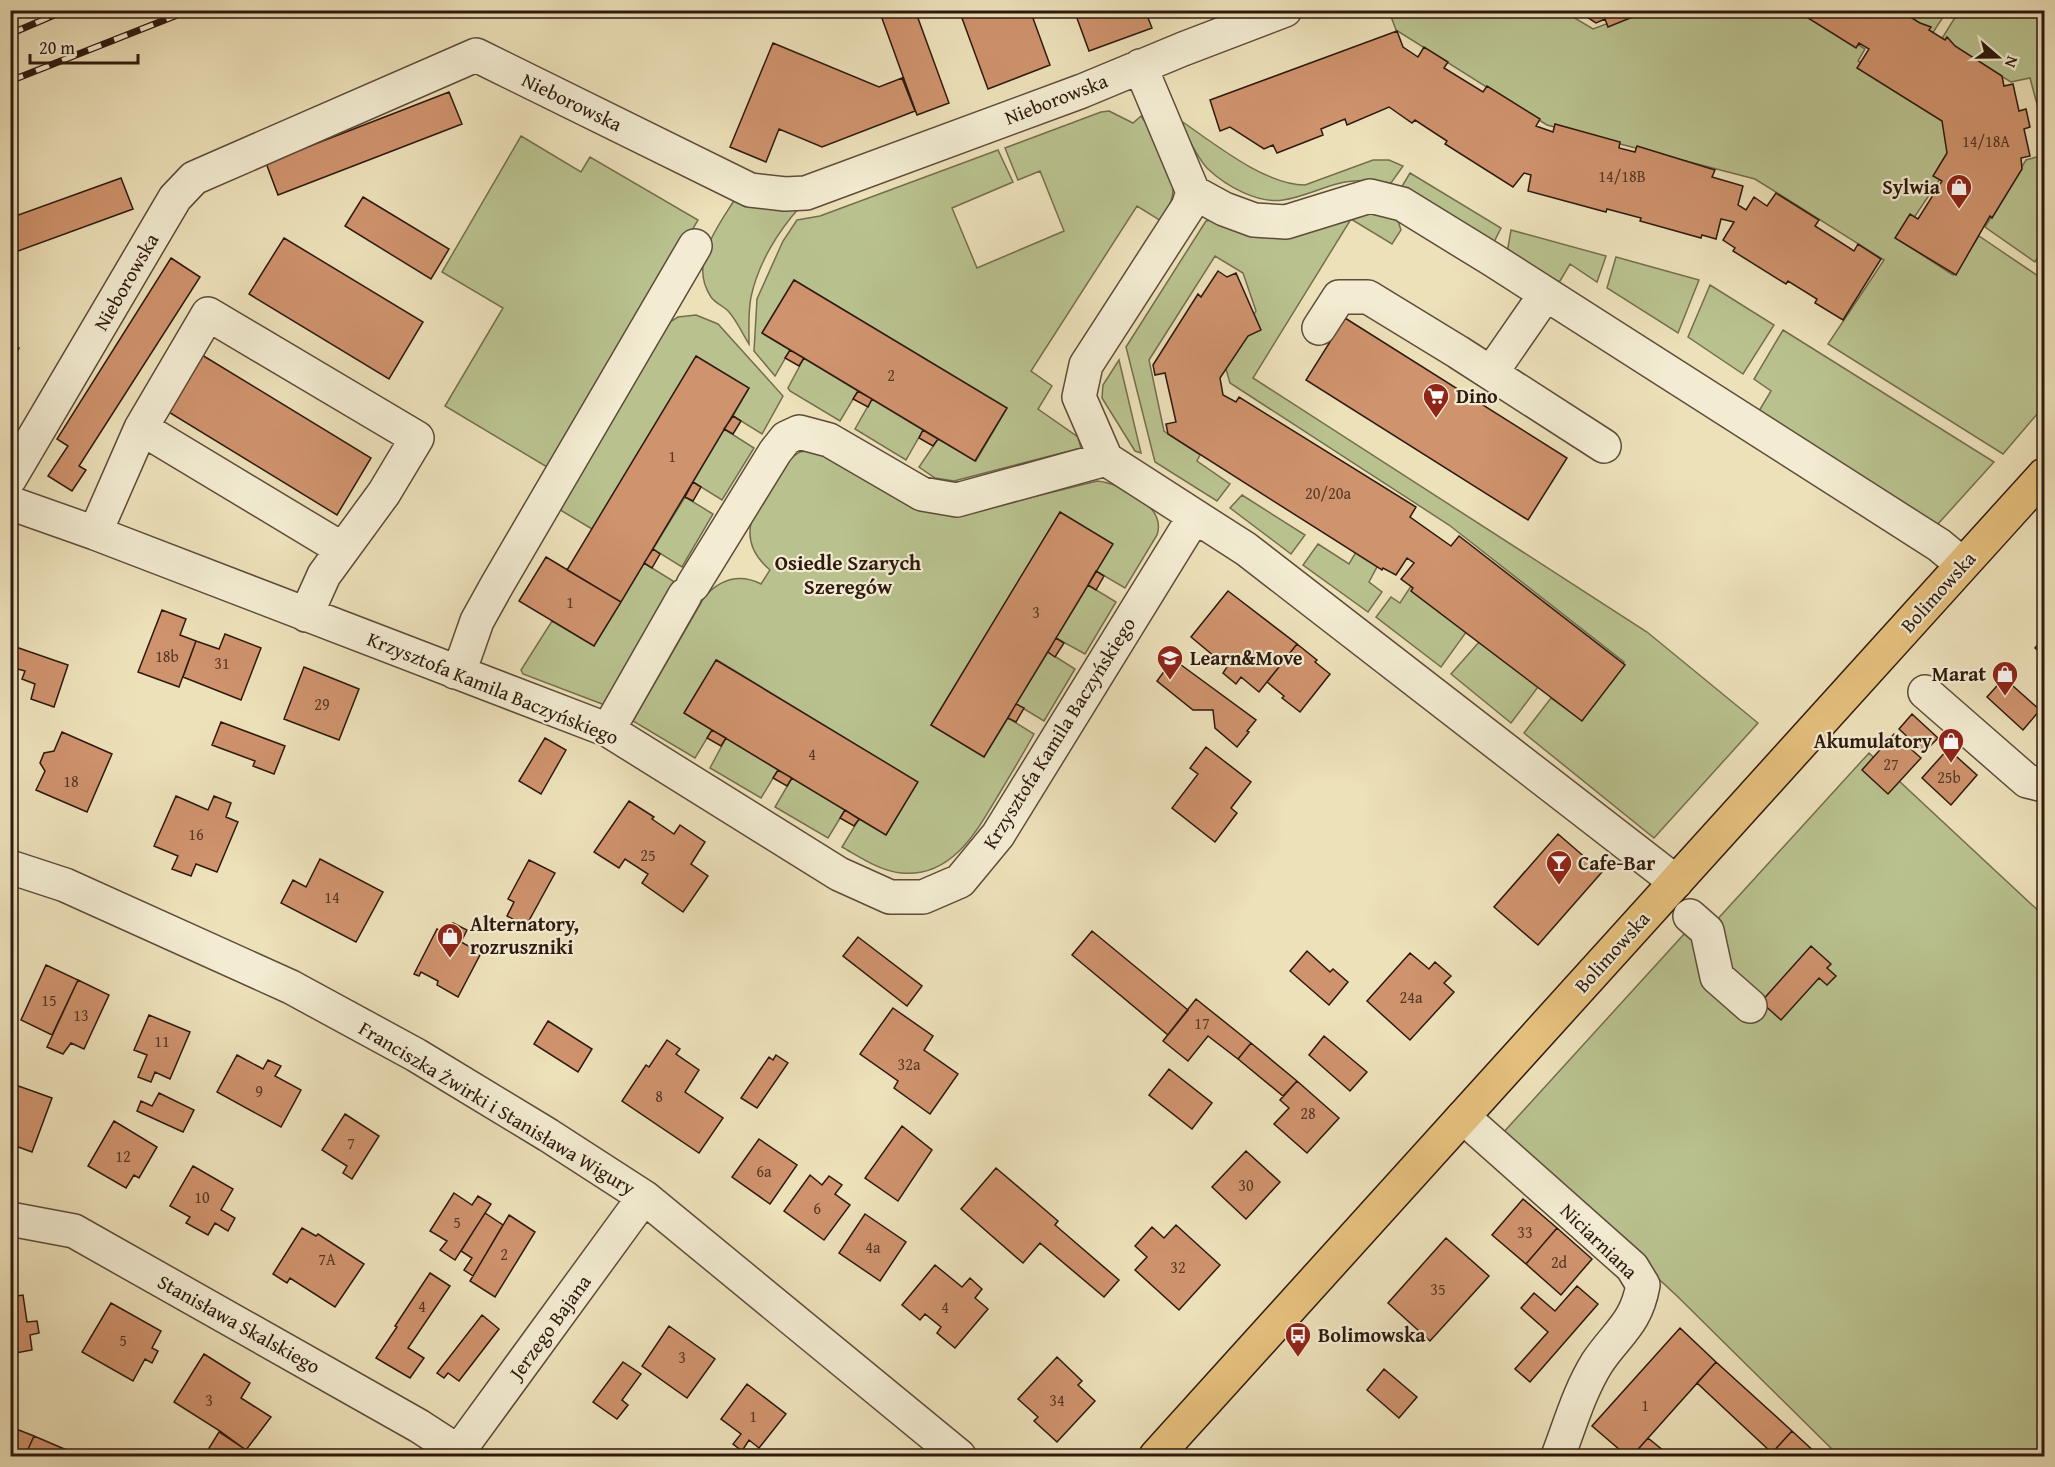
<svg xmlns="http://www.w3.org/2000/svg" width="2055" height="1467" font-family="'Gentium Book Plus',serif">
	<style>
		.green { fill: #b9c28f; stroke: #746e4e; stroke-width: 1.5 }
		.building { fill: #cf936d; stroke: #2e190e; stroke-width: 1.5 }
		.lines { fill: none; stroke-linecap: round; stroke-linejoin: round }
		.minor-casing { stroke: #5e4b39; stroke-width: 36 }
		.major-casing { stroke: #2e190e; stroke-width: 36 }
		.minor { stroke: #f3ecd2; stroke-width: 33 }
		.major { stroke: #e6c07d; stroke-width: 33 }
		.rail-casing { stroke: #2e190e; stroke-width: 7 }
		.rail { stroke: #f3ecd2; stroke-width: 4.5; stroke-dasharray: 14; stroke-linecap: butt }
		.labels { text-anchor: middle; stroke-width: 4.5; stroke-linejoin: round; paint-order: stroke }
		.number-label { font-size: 16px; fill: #563826 }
		.street-label { font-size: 20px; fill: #2e190e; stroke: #f3ecd2 }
		.poi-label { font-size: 20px; font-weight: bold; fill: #2e190e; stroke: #f3ecd2; text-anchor: start }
		.neighbourhood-label { font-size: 21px; font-weight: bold; fill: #2e190e; stroke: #f3ecd2 }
	</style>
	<rect width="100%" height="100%" fill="#ede1ba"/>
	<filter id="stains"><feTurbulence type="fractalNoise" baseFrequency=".00333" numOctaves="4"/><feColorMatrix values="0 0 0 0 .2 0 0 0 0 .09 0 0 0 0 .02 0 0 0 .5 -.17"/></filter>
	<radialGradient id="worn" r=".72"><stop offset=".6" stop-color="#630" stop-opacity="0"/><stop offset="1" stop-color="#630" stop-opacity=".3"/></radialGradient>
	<path class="green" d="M1547,10L1563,11L1593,29L1641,11H1805L1865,49L1858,61L1958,123L1960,149L1899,240L1953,275L1979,236L2044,280V406L2003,454L1828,344L1884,260L1755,179L1547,125L1396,30L1389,11Z
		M1894,10L1947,11L1932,34Z
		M1959,11H2028L2044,21V103L2038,108L2030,78L2011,82L1941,40Z
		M1109,111L1133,123L1141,116C1153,132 1174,170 1173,190C1173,202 1166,211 1161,221L1137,206L1031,371L1052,386L1038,409L1078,437L1081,448L954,481L935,478L919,467L938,439L976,461L1007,408L794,280L762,333L790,350L775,376L754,351L757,299L783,241L797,220L820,216L998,150L1013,182L952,208L977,268L1064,231L1040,171L1018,180L1005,148L1101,112Z
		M1177,118C1211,141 1264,185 1305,185L1373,160H1389L1403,166L1391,183C1376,181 1361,179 1345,182C1324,186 1304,197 1283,200C1258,204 1226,186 1208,169C1198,160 1185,131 1177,118Z
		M521,136L581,172L590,157L698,220L552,470L445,406L503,308L442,272Z
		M2044,155V247L2035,262L1985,227L2026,160Z
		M1410,173L1501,228L1493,244L1401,188Z
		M735,199L800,207C778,231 758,264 751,297C748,312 749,328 749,344C742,333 737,321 729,312C724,306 716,304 711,297C688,263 718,227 735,199Z
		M1366,211L1389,215L1398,221L1401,230L1392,244L1351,219L1253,378L1647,632L1758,723L1654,838L1524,733L1551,698L1581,720L1624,662L1449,525L1230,383L1224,362L1256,311L1243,273L1215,256L1149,360L1164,431L1200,455L1197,461L1230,484L1217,501L1155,462L1126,347L1206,221L1221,218Z
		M1511,230L1606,256L1597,282L1570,264L1560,281L1554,282L1507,253Z
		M1616,257L1699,280L1678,333L1607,288Z
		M1710,285L1774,325L1743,374L1688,337Z
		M696,315L718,324L783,396L762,434L733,416L749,388L592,529L552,505L665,325L678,317Z
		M1783,330L1994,462L1937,525L1759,411L1771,391L1754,379Z
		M804,358L858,391L840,421L790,391L788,388Z
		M1119,360L1141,453L1135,451L1102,398L1103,385Z
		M872,399L923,430L906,460L855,429Z
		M724,429L754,448L722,500L693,482Z
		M812,450H823L923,509L935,513L957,516L1097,481C1120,483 1167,506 1157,535L1125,588L1096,571L1060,513L931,725L984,757L1008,718L1034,734C1023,754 1011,774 999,794C977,831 952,878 901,873C880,871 860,857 842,847L859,819L886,835L917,782L717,660L684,713L712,730L695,758L633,721L705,596C721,579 739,573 761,584L770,570C725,532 766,494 791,458L800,452Z
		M1242,495L1305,535L1291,554L1230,508Z
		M685,497L713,514L682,567L653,549Z
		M1318,544L1349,564L1356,552L1378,565L1369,582L1382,592L1368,612L1303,565Z
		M644,563L681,586L610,707L523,674L521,670L552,621L594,646Z
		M1088,585L1116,602L1085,654L1056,638Z
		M1411,586L1467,631L1441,667L1376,617L1391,597L1400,603Z
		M1480,641L1538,687L1511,723L1451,674Z
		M1048,652L1075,669L1044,721L1016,704Z
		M726,738L778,770L761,798L710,768Z
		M1869,753L2044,916V1456H1839L1677,1296L1502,1134L1686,932L1714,923Z
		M792,778L845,810L828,838L775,807Z"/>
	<path class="building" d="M879,10H915L949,103L917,115Z
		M959,10H1030L1050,65L988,89Z
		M1074,10H1145L1152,28L1089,51Z
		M1576,10H1650L1608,27L1605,19L1596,23Z
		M1802,10H1899L1920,23L1931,27L1929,30L1945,40L1947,37L1955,46L2002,76L2004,86L2013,84L2019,111L2026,109L2030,127L2024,129L2030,156L2021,158L2022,169L1992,218L1990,216L1956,275L1895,238L1910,214L1918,219L1942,181L1933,176L1947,153L1942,121L1857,68L1869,49L1859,43L1856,48L1800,13Z
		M1397,31L1403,47L1418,57L1424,47L1448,62L1444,68L1483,92L1487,86L1540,119L1536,126L1553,132L1555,124L1620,142L1619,148L1635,152L1637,146L1715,170L1712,177L1743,186L1738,205L1746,210L1754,197L1767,206L1776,193L1819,220L1815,226L1854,251L1858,244L1881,259L1843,320L1815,303L1817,299L1788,281L1786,284L1733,251L1735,248L1723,240L1734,222L1721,219L1716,239L1702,235L1701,238L1640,221L1641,218L1607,209L1606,212L1528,191L1531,175L1524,173L1513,187L1445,144L1447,141L1415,120L1412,123L1389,107L1347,125L1345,119L1321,129L1323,135L1277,153L1273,145L1264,149L1230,127L1220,131L1210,100Z
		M773,43L879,87L902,78L915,111L822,147L779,129L766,162L730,147Z
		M449,92L462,124L278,195L266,163Z
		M121,178L133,209L10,254V218Z
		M363,197L449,249L431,279L345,226Z
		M284,238L423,322L389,379L249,294Z
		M171,258L200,277L79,466L86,470L72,491L48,476L68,446L57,439Z
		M1218,271L1227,277L1236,273L1261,330L1248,336L1220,378L1223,395L1236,402L1239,397L1416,507L1410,517L1451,546L1459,536L1625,665L1582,721L1411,591L1413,588L1401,579L1414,563L1407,558L1396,575L1383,568L1382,570L1168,434L1166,424L1176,422L1165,373L1155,375L1153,365L1198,294L1201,297Z
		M794,280L1007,408L975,461L762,333Z
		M1345,318L1567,458L1528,520L1306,380Z
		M10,344L19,348L10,365Z
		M790,350L804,358L799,366L785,358Z
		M202,355L371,458L337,515L167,411Z
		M696,356L749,388L621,602L567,570Z
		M858,391L872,399L868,407L853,399Z
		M733,416L741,421L733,434L724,429Z
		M923,430L938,439L933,446L919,438Z
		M693,482L701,487L693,501L685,497Z
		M1060,512L1113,544L984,757L931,725Z
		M653,549L660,554L652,568L644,563Z
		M546,557L621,602L594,646L519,601Z
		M1096,571L1104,576L1096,590L1088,585Z
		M1228,591L1297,644L1259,692L1241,677L1236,684L1223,673L1227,667L1191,637Z
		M162,610L186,619L180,635L196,641L179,687L138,672Z
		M225,634L261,648L241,700L183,677L196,641L219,649Z
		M2044,637V656L2035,648Z
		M1056,638L1064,643L1055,657L1048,652Z
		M1297,644L1317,660L1315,662L1330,674L1300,712L1282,698L1284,696L1267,682Z
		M10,645L68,665L54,707L31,699L35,684L22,679L25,671L10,667Z
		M1173,659L1256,720L1247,731L1249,732L1237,747L1215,728L1213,710H1193L1157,681Z
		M716,660L918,782L886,835L684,713Z
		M304,667L359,689L339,740L284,719Z
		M2004,678L2040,710L2023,730L1987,697Z
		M1016,704L1024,708L1016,722L1008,718Z
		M1912,714L1938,738L1924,752L1899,729Z
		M221,722L285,746L274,774L253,766L255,761L212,745Z
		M712,730L726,738L721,746L707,738Z
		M62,732L112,754L87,812L36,790L45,771L40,763L44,753L54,751Z
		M1894,734L1921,758L1888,794L1862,770Z
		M545,738L566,750L541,794L519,781Z
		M1206,747L1251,782L1231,808L1237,813L1215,842L1172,808L1198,774L1190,768Z
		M1948,749L1977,775L1951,805L1922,778Z
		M778,770L792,778L787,786L773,778Z
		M176,796L208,810L214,796L231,803L226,817L238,822L217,872L196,864L191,876L172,869L178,856L154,846Z
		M629,801L654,817L652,819L674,834L680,825L705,842L691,864L708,876L683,912L642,883L648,874L625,859L619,868L594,852Z
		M845,810L859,819L854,826L840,818Z
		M1558,834L1602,872L1538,945L1494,907Z
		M320,859L383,892L356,942L281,903L293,880L306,887Z
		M529,860L555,873L526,926L507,916L514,902L508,899Z
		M453,923L467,930L461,942L481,953L458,997L437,985L438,981L421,972L419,976L414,974L437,929L447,934Z
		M1092,931L1188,1010L1168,1035L1072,955Z
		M858,937L922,986L907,1006L843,956Z
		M1811,946L1831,964L1827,968L1836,976L1827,985L1819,978L1781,1020L1761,1002Z
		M1307,951L1330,972L1333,969L1348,982L1329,1005L1290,971Z
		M1410,953L1429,969L1435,962L1451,976L1444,983L1454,992L1410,1040L1367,1001Z
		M46,965L78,980L52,1035L21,1020Z
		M78,980L109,995L84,1049L71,1043L63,1054L47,1047Z
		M1196,999L1251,1043L1238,1059L1208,1036L1188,1061L1163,1041Z
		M893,1008L933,1036L924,1050L958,1074L930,1114L894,1088L898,1081L860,1054Z
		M149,1015L190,1032L170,1079L155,1072L151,1082L138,1077L147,1055L134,1050Z
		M548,1021L592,1049L578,1072L534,1044Z
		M1324,1036L1367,1072L1350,1091L1309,1055Z
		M667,1040L680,1049L676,1054L699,1070L685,1092L723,1118L699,1153L622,1101L646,1065L649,1067Z
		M1251,1043L1297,1081L1283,1096L1238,1059Z
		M237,1055L263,1069L268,1060L281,1066L275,1076L301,1090L281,1127L217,1092Z
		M776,1055L788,1063L757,1108L741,1098L769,1057L773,1060Z
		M1169,1069L1212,1103L1192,1129L1149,1095Z
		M1297,1081L1339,1118L1307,1153L1274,1124L1289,1108L1280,1100Z
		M10,1083L52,1098L32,1152L10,1144Z
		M159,1093L194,1110L183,1132L137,1111L141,1101L152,1106Z
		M345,1114L379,1136L352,1179L343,1173L347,1166L322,1150Z
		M114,1121L157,1147L139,1178L134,1175L126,1188L88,1166Z
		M902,1126L932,1150L898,1201L865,1178Z
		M759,1139L797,1165L770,1204L732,1177Z
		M1246,1151L1280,1182L1246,1219L1212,1187Z
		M193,1166L233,1189L221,1210L235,1218L228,1231L215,1223L208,1235L186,1223L190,1217L170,1206Z
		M996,1168L1058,1221L1055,1225L1119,1280L1104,1297L1040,1243L1023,1263L961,1209Z
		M810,1175L822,1185L829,1176L842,1185L835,1194L850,1205L824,1240L784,1211Z
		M454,1193L472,1205L478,1196L491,1204L455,1260L440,1250L447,1241L430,1231Z
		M1523,1199L1557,1228L1526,1264L1492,1235Z
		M485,1213L503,1225L473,1276L464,1270L472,1258L461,1251Z
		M865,1214L906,1242L880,1281L839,1253Z
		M509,1215L535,1232L495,1297L470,1281Z
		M1176,1225L1220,1265L1179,1310L1135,1270L1147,1257L1135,1246L1152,1227L1164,1238Z
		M302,1228L316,1236L318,1234L364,1264L335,1307L290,1278L287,1283L273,1274Z
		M1557,1228L1592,1259L1561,1295L1526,1264Z
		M1446,1238L1489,1276L1430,1341L1388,1303Z
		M935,1265L962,1287L970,1278L982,1289L975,1298L988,1309L955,1348L937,1333L941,1327L925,1314L920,1320L902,1305Z
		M430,1273L450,1286L408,1348L424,1358L410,1378L376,1358L397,1327L395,1326Z
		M1577,1286L1598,1304L1530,1382L1515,1369L1548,1332L1521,1308L1534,1293L1555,1311Z
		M23,1295L27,1322L37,1321L39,1333L30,1335L32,1350L10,1354V1297Z
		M111,1303L161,1331L152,1348L158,1351L152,1363L145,1359L133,1381L82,1352Z
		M482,1315L499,1329L459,1381L448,1373L444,1378L437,1373Z
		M669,1326L715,1359L687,1398L642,1366Z
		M1680,1328L1716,1362L1632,1456H1627L1592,1426Z
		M204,1354L250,1383L241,1398L271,1417L246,1450L220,1431L174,1402Z
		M1057,1357L1082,1381L1078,1385L1095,1401L1057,1442L1034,1421L1038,1417L1018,1399Z
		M623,1362L641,1374L622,1400L628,1405L617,1419L593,1402Z
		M1716,1362L1792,1431L1772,1453L1697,1383Z
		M1384,1369L1417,1397L1399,1418L1367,1390Z
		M747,1384L786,1414L759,1448L749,1440L742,1451L733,1444L741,1434L721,1419Z
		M11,1427L34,1436L25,1456H10Z
		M1792,1431L1819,1456H1776L1772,1453Z
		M219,1432L246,1450L242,1456H204Z
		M34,1436L62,1448L58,1456H25Z
		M1648,1438L1670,1456H1632Z
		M62,1448L82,1456H58Z"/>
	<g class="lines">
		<g class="minor-casing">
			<path id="minor" d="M1140,66L1193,192L1224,209L1254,220L1286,222L1370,196L1402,204L1493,260L1939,545L1962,564
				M1319,328L1339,297H1368L1458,352L1604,446
				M1491,373L1545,295
				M141,428L342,549
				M1106,459L1079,397L1086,365L1188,207L1193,192
				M10,478L175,198L194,178L476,55L750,190L785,194L806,193L1082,91L1183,49L1285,10
				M10,503L95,533L608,730L839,874L890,897H923L960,881L998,835L1194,517
				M95,533L141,428L208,314L417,438L384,493L324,575L306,615
				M693,585L775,452L786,438L799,432L829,440L922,494L957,500L1106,459L1246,549L1676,882
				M455,672L464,658L477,621L497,585L695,246
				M1925,692L2027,781L2044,785
				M608,730L685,595
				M10,867L65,885L291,987L416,1055L548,1135L644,1197L959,1456
				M1690,916L1707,931L1717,977L1750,1006
				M1463,1117L1632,1267L1643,1285C1636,1324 1617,1333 1597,1363C1579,1392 1570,1425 1558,1456
				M10,1219L74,1231L419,1426L459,1452
				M455,1456L644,1197"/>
		</g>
		<g class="major-casing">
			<path id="major" d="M1156,1456L2044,475"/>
		</g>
		<use href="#minor" class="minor"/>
		<use href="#major" class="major"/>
		<g class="rail-casing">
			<path id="rail" d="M10,34L66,10
				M10,81L190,10"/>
		</g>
		<use href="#rail" class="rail"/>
	</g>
	<defs>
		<g id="shop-pin" transform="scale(1.35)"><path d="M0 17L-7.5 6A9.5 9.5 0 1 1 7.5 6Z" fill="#8f2418" stroke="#f3ecd2"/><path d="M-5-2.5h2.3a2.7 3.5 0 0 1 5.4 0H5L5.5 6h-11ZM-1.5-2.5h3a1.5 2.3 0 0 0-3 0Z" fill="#fff"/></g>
		<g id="supermarket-pin" transform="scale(1.35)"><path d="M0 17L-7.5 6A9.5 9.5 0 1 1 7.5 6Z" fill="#8f2418" stroke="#f3ecd2"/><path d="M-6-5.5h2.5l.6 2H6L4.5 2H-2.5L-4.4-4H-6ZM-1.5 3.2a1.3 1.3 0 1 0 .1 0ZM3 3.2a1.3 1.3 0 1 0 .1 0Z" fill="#fff"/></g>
		<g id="school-pin" transform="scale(1.35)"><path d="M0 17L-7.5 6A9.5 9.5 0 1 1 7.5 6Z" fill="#8f2418" stroke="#f3ecd2"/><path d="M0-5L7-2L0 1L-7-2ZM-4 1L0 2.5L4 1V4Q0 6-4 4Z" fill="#fff"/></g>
		<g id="bar-pin" transform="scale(1.35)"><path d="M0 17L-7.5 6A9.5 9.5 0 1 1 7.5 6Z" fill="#8f2418" stroke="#f3ecd2"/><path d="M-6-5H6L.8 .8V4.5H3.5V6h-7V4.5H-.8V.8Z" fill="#fff"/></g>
		<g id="bus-pin" transform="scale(1.35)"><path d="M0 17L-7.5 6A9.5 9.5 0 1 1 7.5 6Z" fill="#8f2418" stroke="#f3ecd2"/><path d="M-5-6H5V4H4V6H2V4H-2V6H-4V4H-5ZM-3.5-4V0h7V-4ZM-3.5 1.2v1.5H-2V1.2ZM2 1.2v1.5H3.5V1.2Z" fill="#fff"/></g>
	</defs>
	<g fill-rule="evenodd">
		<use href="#shop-pin" x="1959" y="187"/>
		<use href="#supermarket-pin" x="1436" y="396"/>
		<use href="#school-pin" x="1170" y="658"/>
		<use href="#shop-pin" x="2005" y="674"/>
		<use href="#shop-pin" x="1951" y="741"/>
		<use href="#bar-pin" x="1559" y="863"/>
		<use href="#shop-pin" x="450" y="936"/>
		<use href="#bus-pin" x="1298" y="1335"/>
	</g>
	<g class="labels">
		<g class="number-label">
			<text x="1986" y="147">14/18A</text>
			<text x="1622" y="182">14/18B</text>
			<text x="891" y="381">2</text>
			<text x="672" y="462">1</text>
			<text x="1328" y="499">20/20a</text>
			<text x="570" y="608">1</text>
			<text x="1036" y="618">3</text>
			<text x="167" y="662">18b</text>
			<text x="222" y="669">31</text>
			<text x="322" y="710">29</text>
			<text x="812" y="760">4</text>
			<text x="1891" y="770">27</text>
			<text x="1949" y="783">25b</text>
			<text x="71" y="787">18</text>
			<text x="196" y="840">16</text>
			<text x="648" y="861">25</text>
			<text x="332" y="903">14</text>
			<text x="1411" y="1003">24a</text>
			<text x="49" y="1006">15</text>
			<text x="81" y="1021">13</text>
			<text x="1202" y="1029">17</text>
			<text x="162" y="1047">11</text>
			<text x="909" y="1070">32a</text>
			<text x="259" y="1097">9</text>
			<text x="659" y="1102">8</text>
			<text x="1308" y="1119">28</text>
			<text x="351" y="1149">7</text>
			<text x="123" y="1162">12</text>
			<text x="764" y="1177">6a</text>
			<text x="1246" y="1191">30</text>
			<text x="202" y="1203">10</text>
			<text x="817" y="1214">6</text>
			<text x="457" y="1228">5</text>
			<text x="1525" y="1238">33</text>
			<text x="873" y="1253">4a</text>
			<text x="504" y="1260">2</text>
			<text x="327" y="1265">7A</text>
			<text x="1559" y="1268">2d</text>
			<text x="1178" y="1273">32</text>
			<text x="1438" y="1295">35</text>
			<text x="422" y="1312">4</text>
			<text x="945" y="1313">4</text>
			<text x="123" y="1346">5</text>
			<text x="682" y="1363">3</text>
			<text x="209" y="1406">3</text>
			<text x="1057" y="1406">34</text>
			<text x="1645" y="1411">1</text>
			<text x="753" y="1422">1</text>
		</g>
		<g class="street-label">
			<text transform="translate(1056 99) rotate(-21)" y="7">Nieborowska</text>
			<text transform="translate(572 102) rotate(26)" y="7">Nieborowska</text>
			<text transform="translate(126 282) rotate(-60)" y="7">Nieborowska</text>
			<text transform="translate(1938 592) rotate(-48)" y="7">Bolimowska</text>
			<text transform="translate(493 688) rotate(22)" y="7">Krzysztofa Kamila Baczyńskiego</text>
			<text transform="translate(1059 733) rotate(-58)" y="7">Krzysztofa Kamila Baczyńskiego</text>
			<text transform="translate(1612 952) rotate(-48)" y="7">Bolimowska</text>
			<text transform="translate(497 1108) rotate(31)" y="7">Franciszka Żwirki i Stanisława Wigury</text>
			<text transform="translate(1599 1241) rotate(44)" y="7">Niciarniana</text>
			<text transform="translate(239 1324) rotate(29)" y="7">Stanisława Skalskiego</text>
			<text transform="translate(550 1327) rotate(-54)" y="7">Jerzego Bajana</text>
		</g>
		<g class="poi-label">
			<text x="1940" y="194" text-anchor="end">Sylwia</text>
			<text x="1456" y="403">Dino</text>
			<text x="1190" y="665">Learn&amp;Move</text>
			<text x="1986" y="681" text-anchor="end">Marat</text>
			<text x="1932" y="748" text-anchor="end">Akumulatory</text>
			<text x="1578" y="870">Cafe-Bar</text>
			<text x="470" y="931">Alternatory,<tspan x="470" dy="23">rozruszniki</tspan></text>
			<text x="1318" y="1342">Bolimowska</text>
		</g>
		<g class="neighbourhood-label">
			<text x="848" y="570">Osiedle Szarych<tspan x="848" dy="24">Szeregów</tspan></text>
		</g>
	</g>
	<rect width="2055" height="1467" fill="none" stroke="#ede1ba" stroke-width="36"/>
	<rect x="12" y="12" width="2031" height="1443" fill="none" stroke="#2e190e" stroke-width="3"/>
	<rect x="18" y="18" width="2019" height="1431" fill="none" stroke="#2e190e" stroke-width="1.5"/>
	<g transform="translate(1998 57) rotate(110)" stroke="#f3ecd2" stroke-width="4.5" paint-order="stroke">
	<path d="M0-4.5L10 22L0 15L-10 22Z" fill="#2e190e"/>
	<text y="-9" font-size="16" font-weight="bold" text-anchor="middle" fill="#2e190e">N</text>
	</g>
	<path d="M30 54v9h108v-9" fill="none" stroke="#2e190e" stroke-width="3"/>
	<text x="39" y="54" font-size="18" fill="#2e190e" stroke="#f3ecd2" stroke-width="4.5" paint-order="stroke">20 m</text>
	<rect width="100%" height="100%" filter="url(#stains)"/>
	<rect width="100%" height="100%" fill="url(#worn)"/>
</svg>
